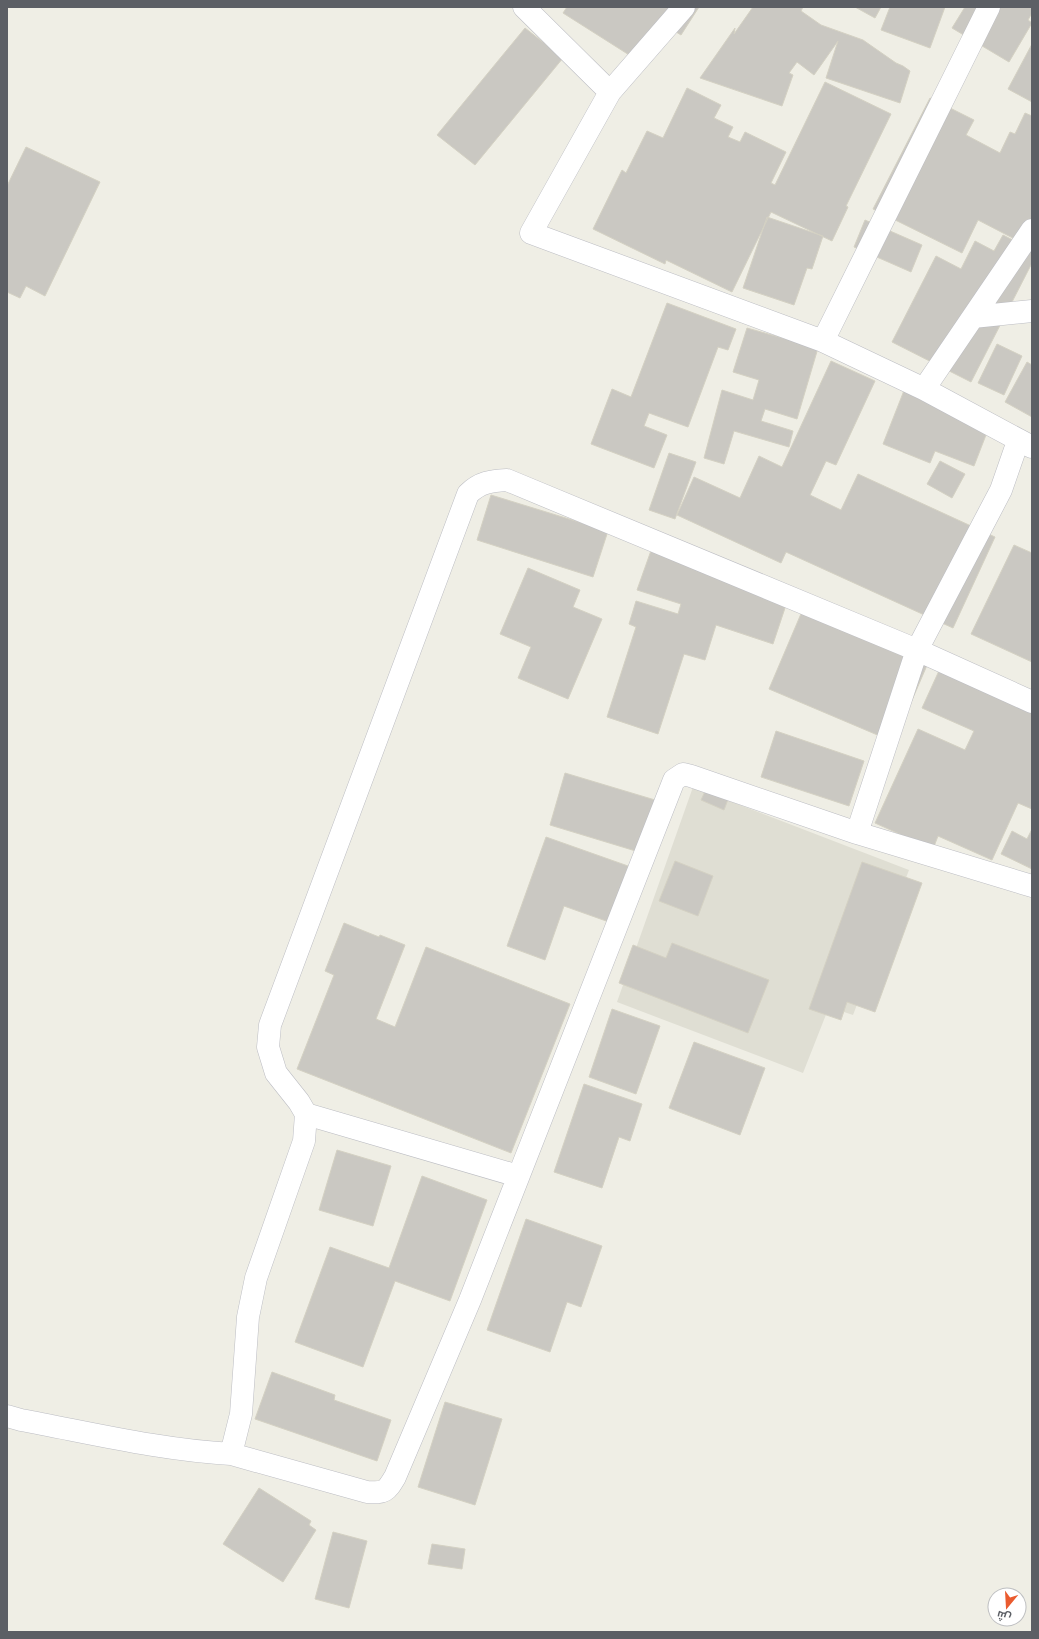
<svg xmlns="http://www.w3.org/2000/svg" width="1039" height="1639" font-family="'Asap Condensed',Cairo,sans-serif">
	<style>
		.education { fill: #dfded3 }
		.building { fill: #cac8c2; stroke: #d4d1c3 }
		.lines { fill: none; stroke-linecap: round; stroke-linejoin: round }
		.street-casing { stroke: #bcbdc3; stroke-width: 23 }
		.street { stroke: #fff; stroke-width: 22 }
	</style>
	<rect width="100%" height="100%" fill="#efeee5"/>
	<path class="education" d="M693,787L909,870L853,1015L829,1007L803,1073L617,1002Z"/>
	<path class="building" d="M567,7H699L681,35L668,27L645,65L563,13Z
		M753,7H803L801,11L821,25L863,40L896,63L903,66L910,71L900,103L826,78L838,41L814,75L797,62L789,73L793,75L782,106L700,78L735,28L734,34Z
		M855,7H881L875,18Z
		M890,7H945L930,48L881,30Z
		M965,7H1032V13L1028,20L1032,23L1009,62L952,28Z
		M525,28L563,58L475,165L437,135Z
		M1032,44V102L1008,89Z
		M825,82L891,114L846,206L848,207L832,241L771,212L732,292L666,260L665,264L593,229L622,170L626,173L647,131L663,138L687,88L721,105L714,118L733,127L728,137L740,142L745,132L786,152L771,183L775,185Z
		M930,98L974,120L966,135L1000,153L1010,132L1015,134L1025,113L1032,116V248L978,220L962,253L873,209Z
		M26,147L100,182L45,296L26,286L20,298L7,292V186Z
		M767,217L823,236L812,269L807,268L794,305L743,288Z
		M865,220L922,245L911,272L854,247Z
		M1003,235L1032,250V263L971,382L892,342L936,256L961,269L975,241L994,251Z
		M667,303L736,329L728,350L718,347L688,427L649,413L644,426L667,435L654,468L591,444L612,389L631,397Z
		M747,328L818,348L797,419L765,409L761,421L793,431L789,447L734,431L724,464L704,458L722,390L753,400L759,380L733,372Z
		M997,344L1022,356L1004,395L978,383Z
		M831,361L875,381L836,465L826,461L810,495L841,510L858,474L995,537L953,628L786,552L781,563L677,515L694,477L740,498L759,456L782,467Z
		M1027,362L1032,365V417L1005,402Z
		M905,388L991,422L974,466L935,451L930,463L883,444Z
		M669,453L696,462L675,519L649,510Z
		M940,461L965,474L952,498L927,484Z
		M491,495L608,531L593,577L477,540Z
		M653,545L791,590L773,644L716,625L705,660L684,654L658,734L607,717L636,627L629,624L636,601L678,614L681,604L637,590Z
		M1014,545L1032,553V662L971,634Z
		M528,568L580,590L573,607L602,619L568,699L518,678L531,647L500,634Z
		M809,595L934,649L894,742L769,689Z
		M943,662L1032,702V809L1018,803L992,860L938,836L933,849L875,823L918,729L965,750L974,731L922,708Z
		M776,731L864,761L849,806L761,777Z
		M565,773L655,800L639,852L550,825Z
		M708,785L730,794L724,810L701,800Z
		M1032,829V869L1001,854L1012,831L1027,839Z
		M546,837L628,866L609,922L564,906L545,960L507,946Z
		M675,861L713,876L698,916L659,901Z
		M862,862L922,883L875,1012L847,1002L841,1020L809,1009Z
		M344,923L379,937L380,935L405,945L376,1019L395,1027L426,947L570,1004L511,1153L297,1069L334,975L325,971Z
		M672,943L769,980L748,1033L619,983L633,945L666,958Z
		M612,1009L660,1026L636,1094L589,1077Z
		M694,1042L765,1068L740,1135L669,1108Z
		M584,1084L642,1104L630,1141L619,1137L602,1188L554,1172Z
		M337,1150L391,1166L373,1226L319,1210Z
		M422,1176L487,1200L450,1301L395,1281L363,1367L295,1342L330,1247L389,1268Z
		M526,1219L602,1246L581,1307L567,1302L550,1352L487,1330Z
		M272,1372L335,1395L334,1400L391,1420L377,1461L255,1419Z
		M445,1402L502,1419L475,1505L418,1487Z
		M259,1488L311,1521L309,1525L316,1530L283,1582L223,1544Z
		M333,1532L367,1541L349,1608L315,1599Z
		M432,1544L465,1549L462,1569L428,1564Z"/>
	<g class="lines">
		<g class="street-casing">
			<path id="street" d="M524,7L610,92L684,7
				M610,92L531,233L823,341L924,389L1032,447
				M973,317L1032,311
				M823,341L989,7
				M924,389L1032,230
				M857,833L917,650L1001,490L1018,441
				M306,1114L518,1176
				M7,1416L21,1420C91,1433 160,1450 231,1454L241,1414L248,1317L256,1278L304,1141L306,1114L299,1102L276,1073L268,1047L270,1025L468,494C480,482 491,481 507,480L917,650L1032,702
				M231,1454L367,1492C385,1493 386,1492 395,1477L470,1300L674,780L683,774L691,776L857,833L1032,886"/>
		</g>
		<use href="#street" class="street"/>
	</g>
	<rect width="1039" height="1639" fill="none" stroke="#5c5f65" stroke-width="16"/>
	<g transform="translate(1007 1607) rotate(198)"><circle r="19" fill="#ffffff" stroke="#bebfc1"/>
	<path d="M0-3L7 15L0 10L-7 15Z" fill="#ea5b2f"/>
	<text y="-6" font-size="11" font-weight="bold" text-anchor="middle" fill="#5c5f65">ش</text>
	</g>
</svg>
